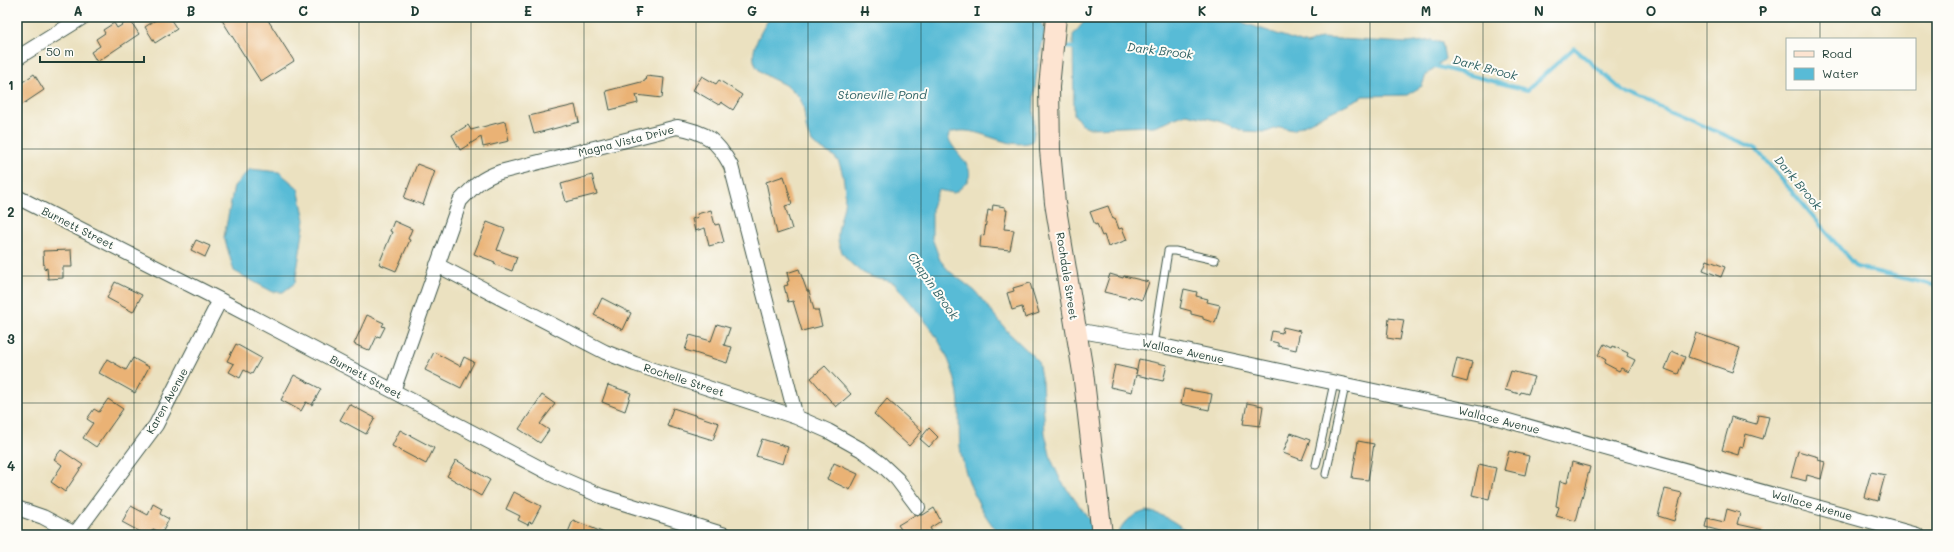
<svg xmlns="http://www.w3.org/2000/svg" width="1954" height="552" font-family="Mali,sans-serif">
	<style>
		.water { fill: #58bbd6; stroke: #3c7c85 }
		.lines { fill: none; stroke-linecap: round; stroke-linejoin: round }
		.stream { stroke: #58bbd6; stroke-width: 4 }
		.building { fill: #eab274 }
		.lane-casing { stroke: #3e5649; stroke-width: 9 }
		.street-casing { stroke: #3e5649; stroke-width: 16 }
		.secondary-casing { stroke: #3e5649; stroke-width: 22 }
		.lane { stroke: #fff; stroke-width: 7 }
		.street { stroke: #fff; stroke-width: 14 }
		.secondary { stroke: #fde4d1; stroke-width: 20 }
		.grid { fill: none; stroke: #1f3d34; stroke-width: 1; stroke-opacity: 0.55 }
		.labels { text-anchor: middle; stroke-width: 4; stroke-linejoin: round; paint-order: stroke }
		.street-label { font-size: 11px; fill: #1f3d34; stroke: #fdfcf7 }
		.water-label { font-size: 12px; font-style: italic; fill: #306365; stroke: #fdfcf7 }
		.neatline { fill: none; stroke: #1f3d34; stroke-width: 1.5 }
		.grid-label { font-size: 13px; text-anchor: middle; font-weight: bold; fill: #1f3d34 }
	</style>
	<rect width="100%" height="100%" fill="#fdfcf7"/>
	<filter id="ink" filterUnits="userSpaceOnUse"><feTurbulence type="fractalNoise" baseFrequency=".025" numOctaves="2"/><feDisplacementMap in="SourceGraphic" scale="8" xChannelSelector="R" yChannelSelector="G"/><feConvolveMatrix kernelMatrix="1 2 1 2 8 2 1 2 1" color-interpolation-filters="sRGB"/></filter>
	<filter id="wash" filterUnits="userSpaceOnUse"><feTurbulence type="fractalNoise" baseFrequency=".012" numOctaves="4" result="noise"/><feDisplacementMap in="SourceGraphic" scale="16" xChannelSelector="R" yChannelSelector="G"/><feGaussianBlur stdDeviation="0.9" result="paint"/><feColorMatrix in="noise" values="0 0 0 0 0 0 0 0 0 0 0 0 0 0 0 0 0 1.4 0 .05"/><feComposite in="paint" operator="in"/></filter>
	<g filter="url(#wash)">
		<rect width="100%" height="100%" fill="#ebe1c0"/>
		<path class="water" d="M770,17H1038L1045,31C1040,55 1034,80 1034,105C1033,118 1036,130 1032,142C1004,151 977,123 950,133L948,137C957,160 988,171 954,193L938,190L932,207V238L940,260L949,271L975,291L1008,332L1038,361L1042,382L1045,433L1051,459L1061,481L1090,520L1093,535H1000C980,512 967,483 961,454C957,431 962,406 956,384C946,341 922,317 895,284C887,279 880,280 872,277C861,273 848,263 842,252C833,236 841,222 844,205C846,192 844,173 838,161C833,153 820,150 813,143C802,132 808,110 799,97C788,82 770,81 759,70C745,55 762,30 770,17Z
			M1088,17H1236L1244,23L1307,44L1321,38L1408,43L1432,40L1442,43L1445,59L1426,75L1422,86L1407,95L1364,96L1293,130L1280,127L1266,132L1244,131L1215,120L1186,114L1154,126L1090,128L1081,124L1074,114L1073,35Z
			M250,169L279,172L298,188L305,220L295,283L283,292H273L234,271L224,237L234,186Z
			M1146,511C1164,513 1178,525 1193,535H1118C1123,521 1133,515 1146,511Z"/>
		<g class="lines">
			<path class="stream" d="M1059,47L1078,48
				M1431,65L1527,90L1574,48L1624,92L1755,148L1856,267L1937,286"/>
		</g>
		<g id="blocks">
			<path class="building" d="M160,17H169L177,29L155,43L145,27Z
				M220,17H266L294,61L261,82Z
				M130,20L139,34L97,62L91,52L100,46L96,39L105,33L103,30L114,23L117,28Z
				M34,74L44,90L17,108V86Z
				M646,76L664,78L662,98L636,95L638,103L610,110L606,91L645,81Z
				M702,76L716,84L719,80L742,95L733,110L721,102L719,105L693,90Z
				M575,105L579,122L534,134L529,116Z
				M505,121L509,141L483,147L481,137L460,150L452,135L468,125L471,130Z
				M417,164L435,171L423,205L404,198Z
				M592,175L597,194L566,202L561,184Z
				M784,176L792,204L785,206L792,229L777,234L766,182Z
				M993,205L1005,207V210H1007L1004,229L1014,230L1010,250L980,247L981,235L984,236L988,210L992,211Z
				M1108,206L1113,219L1115,218L1119,229L1122,228L1127,240L1108,247L1104,235L1102,236L1097,224L1095,225L1090,212Z
				M711,210L715,225L719,224L724,242L709,246L705,228L695,231L692,219L698,217L697,214Z
				M394,221L412,229L408,239L410,240L396,271L379,264L392,232L390,231Z
				M487,222L505,229L497,250L517,257L512,271L494,264L495,262L474,254Z
				M196,240L210,246L205,257L191,250Z
				M71,250L72,267H63V278L48,279L47,268L44,269L43,251Z
				M1707,260L1725,267L1721,277L1703,270Z
				M799,269L807,291H809L814,310H818L822,326L802,331L793,301L788,302L784,286L788,285L787,282L789,281L787,273Z
				M1110,274L1123,278L1124,276L1149,282L1142,300L1130,296L1129,298L1104,292Z
				M115,282L142,295L133,312L107,298Z
				M1030,283L1039,313L1025,318L1022,307L1012,310L1007,293L1014,291L1013,288Z
				M1184,289L1197,292L1196,296L1208,299L1207,302L1220,305L1215,323L1203,319V317L1191,314V311L1180,308Z
				M602,298L631,313L623,330L594,315Z
				M367,315L384,323L382,326L385,327L380,337L377,336L370,351L354,344Z
				M1389,318L1404,320L1400,340L1387,338Z
				M717,324L730,328L724,345L732,347L727,363L685,350L690,335L711,341Z
				M1283,327L1300,331L1296,350L1278,346V343L1270,341L1272,331L1282,333Z
				M1696,333L1740,348L1732,372L1688,357Z
				M236,344L261,358L252,374L244,370L240,378L229,372L234,364L227,361Z
				M1604,344L1612,348L1613,346L1628,353L1627,356L1635,360L1629,372L1621,368L1619,371L1604,363L1606,360L1598,355Z
				M1672,351L1685,357L1678,374L1665,369Z
				M434,352L460,366L464,357L474,362L461,388L425,370Z
				M133,358L149,367L135,393L99,373L107,359L126,370Z
				M1457,358L1472,362L1467,382L1452,378Z
				M1139,359L1167,365L1163,381L1136,375L1132,392L1110,387L1115,365L1137,370L1136,374Z
				M825,366L851,394L836,407L811,378Z
				M1511,371L1534,377L1528,394L1521,392L1520,394L1505,390Z
				M294,375L321,389L312,405L306,402L301,411L281,400Z
				M608,385L631,393L625,411L602,402Z
				M1184,389L1212,394L1209,410L1181,404Z
				M542,395L555,404L540,424L549,430L540,443L519,429Z
				M108,399L123,409L96,447L83,438L93,423L87,419L94,409L99,412Z
				M887,399L922,431L909,446L874,414Z
				M1247,403L1263,406L1260,426L1243,424Z
				M349,404L375,418L366,434L340,420Z
				M673,408L719,423L713,440L667,426Z
				M1758,415L1769,417L1763,439L1746,434L1743,447L1740,446L1738,455L1722,450L1731,417L1756,424Z
				M929,428L938,437L929,447L920,439Z
				M400,430L434,448L426,464L392,446Z
				M1291,433L1310,440L1302,460L1283,453Z
				M762,439L788,447L783,464L756,456Z
				M1358,441L1374,444L1368,480L1352,478Z
				M61,450L83,465L65,492L51,482L62,465L54,459Z
				M1509,451L1529,456L1525,475L1504,470Z
				M1798,451L1819,457L1818,460L1825,462L1821,479L1807,475L1806,481L1791,477Z
				M456,460L490,480L481,496L447,476Z
				M1572,462L1590,467L1576,521L1556,516L1559,507L1556,506L1560,481L1567,483Z
				M834,463L858,474L850,490L827,479Z
				M1479,464L1496,468L1489,499L1472,495Z
				M1871,472L1885,475L1878,501L1864,497Z
				M1665,489L1682,493L1674,521L1658,516Z
				M514,492L541,506L532,523L529,522L528,525L518,520L520,516L506,509Z
				M153,504L162,509L160,514L169,519L162,533L153,529L150,535H146L122,522L131,506L148,515Z
				M934,508L941,521L930,528L934,535H905L898,525L915,515H923Z
				M1727,509L1740,513L1737,524L1764,530L1763,535H1736L1705,527L1707,518L1724,522Z
				M573,520L609,535H567Z"/>
		</g>
	</g>
	<g filter="url(#ink)">
		<use href="#blocks" fill-opacity="0" stroke="#3e5649" stroke-width="1"/>
		<g class="lines">
			<g class="lane-casing">
				<path id="lane" d="M1153,344L1168,251H1175L1215,260
					M1316,465L1334,383
					M1326,474L1345,386"/>
			</g>
			<g class="street-casing">
				<path id="street" d="M17,58L83,17
					M17,197L220,300L555,476L601,496L725,535
					M437,265L605,352L635,364L796,417L828,431L862,450L881,464L897,479L918,507
					M1076,330L1153,344L1487,415L1917,535
					M393,391L460,201C474,186 480,179 500,172L677,127C706,132 717,140 731,166L796,417
					M17,508L43,517L77,535
					M75,534L156,425L220,300"/>
			</g>
			<g class="secondary-casing">
				<path id="secondary" d="M1056,17L1049,87L1050,150L1055,203L1083,372L1102,535"/>
			</g>
			<use href="#lane" class="lane"/>
			<use href="#street" class="street"/>
			<use href="#secondary" class="secondary"/>
		</g>
	</g>
	<path class="grid" d="M134,17V535M247,17V535M359,17V535M471,17V535M584,17V535M696,17V535M808,17V535M921,17V535M1033,17V535M1146,17V535M1258,17V535M1370,17V535M1483,17V535M1595,17V535M1707,17V535M1820,17V39M1820,89V535M17,149H1937M17,276H1937M17,403H1937"/>
	<g class="labels">
		<g class="street-label">
			<text transform="translate(626 141) rotate(-14)" y="4">Magna Vista Drive</text>
			<text transform="translate(78 228) rotate(27)" y="4">Burnett Street</text>
			<text transform="translate(1067 276) rotate(81)" y="4">Rochdale Street</text>
			<text transform="translate(1183 351) rotate(12)" y="4">Wallace Avenue</text>
			<text transform="translate(366 377) rotate(28)" y="4">Burnett Street</text>
			<text transform="translate(684 380) rotate(18)" y="4">Rochelle Street</text>
			<text transform="translate(167 401) rotate(-61)" y="4">Karen Avenue</text>
			<text transform="translate(1499 420) rotate(14)" y="4">Wallace Avenue</text>
			<text transform="translate(1812 505) rotate(16)" y="4">Wallace Avenue</text>
		</g>
		<g class="water-label">
			<text transform="translate(1160 51) rotate(7)" y="4">Dark Brook</text>
			<text transform="translate(1485 68) rotate(15)" y="4">Dark Brook</text>
			<text x="882" y="99">Stoneville Pond</text>
			<text transform="translate(1798 183) rotate(50)" y="4">Dark Brook</text>
			<text transform="translate(933 286) rotate(55)" y="4">Chapin Brook</text>
		</g>
	</g>
	<rect width="1954" height="552" fill="none" stroke="#fdfcf7" stroke-width="44"/>
	<rect x="1786" y="38" width="130" height="52" fill="#fdfcf7" stroke="#a4b0a9"/>
	<rect x="1794" y="51" width="20" height="6" fill="#fde4d1" stroke="#a4b0a9"/>
	<text x="1822" y="58" font-size="12" fill="#1f3d34">Road</text>
	<rect x="1794" y="68" width="20" height="12" fill="#58bbd6" stroke="#a4b0a9"/>
	<text x="1822" y="78" font-size="12" fill="#1f3d34">Water</text>
	<path d="M40 56v6h104v-6" fill="none" stroke="#1f3d34" stroke-width="2"/>
	<text x="46" y="56" font-size="12" fill="#1f3d34" stroke="#fdfcf7" stroke-width="3" paint-order="stroke">50 m</text>
	<rect x="22" y="22" width="1910" height="508" class="neatline"/>
	<g class="grid-label">
		<text x="78" y="16">A</text>
		<text x="191" y="16">B</text>
		<text x="303" y="16">C</text>
		<text x="415" y="16">D</text>
		<text x="528" y="16">E</text>
		<text x="640" y="16">F</text>
		<text x="752" y="16">G</text>
		<text x="865" y="16">H</text>
		<text x="977" y="16">I</text>
		<text x="1089" y="16">J</text>
		<text x="1202" y="16">K</text>
		<text x="1314" y="16">L</text>
		<text x="1426" y="16">M</text>
		<text x="1539" y="16">N</text>
		<text x="1651" y="16">O</text>
		<text x="1763" y="16">P</text>
		<text x="1876" y="16">Q</text>
		<text x="11" y="90">1</text>
		<text x="11" y="217">2</text>
		<text x="11" y="344">3</text>
		<text x="11" y="471">4</text>
	</g>
</svg>
